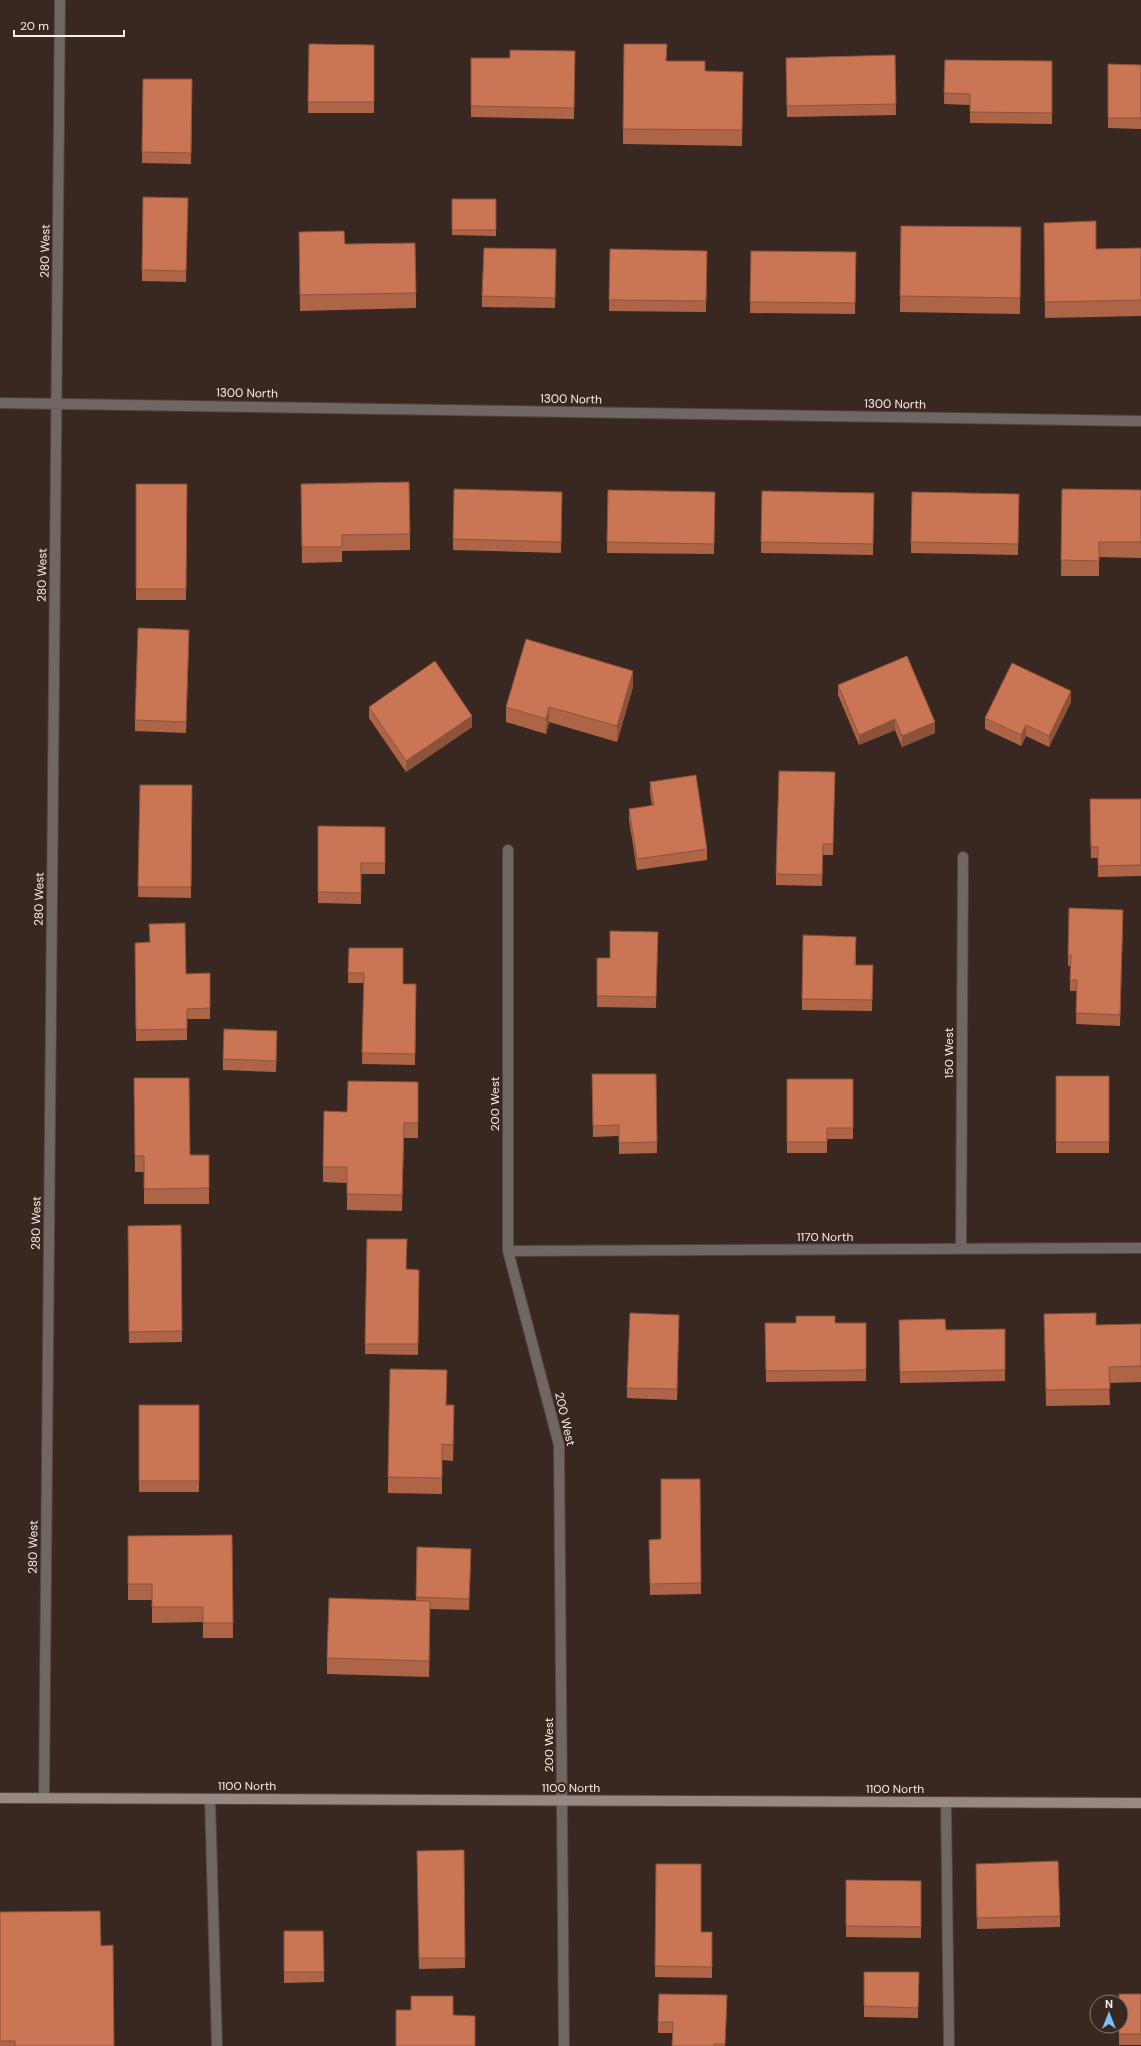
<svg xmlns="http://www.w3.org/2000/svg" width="1141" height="2046" font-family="'DM Sans',sans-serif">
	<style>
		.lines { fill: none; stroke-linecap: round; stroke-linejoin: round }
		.lane-casing { stroke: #53443d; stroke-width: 12 }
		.street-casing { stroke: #53443d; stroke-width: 12 }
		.secondary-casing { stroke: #53443d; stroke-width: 12 }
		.lane { stroke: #706764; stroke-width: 10 }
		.street { stroke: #706764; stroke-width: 10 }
		.secondary { stroke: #968883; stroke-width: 10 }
		.wall { fill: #ae6547 }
		.shaded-wall { fill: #8d523a }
		.building { fill: #ca7553; stroke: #8d523a }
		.labels { text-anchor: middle; stroke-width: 4; stroke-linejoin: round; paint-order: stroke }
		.street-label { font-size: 12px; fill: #faeeea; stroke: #382821 }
	</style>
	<rect width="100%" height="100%" fill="#382821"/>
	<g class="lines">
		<g class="lane-casing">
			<path id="lane" d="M210,1799L217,2046
				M946,1802L949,2046"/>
		</g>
		<g class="street-casing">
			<path id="street" d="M0,403L1141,421
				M508,850V1251L559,1445L564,2046
				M961,1249L963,857
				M508,1251L1141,1248
				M44,1798L60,0"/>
		</g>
		<g class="secondary-casing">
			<path id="secondary" d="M0,1798L1141,1803"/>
		</g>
		<use href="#lane" class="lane"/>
		<use href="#street" class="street"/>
		<use href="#secondary" class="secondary"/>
	</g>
	<path class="wall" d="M309,44L374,45V113H308Z
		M575,51L574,119L471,117V58H510Z
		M895,55L896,115L787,117L786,58Z
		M945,60L1052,61V124L970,123V105L944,104Z
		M667,61L705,71L743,72L742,146L623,144V129Z
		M1108,64L1141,65V129L1108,128Z
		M143,79H192L191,164L142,163Z
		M188,198L186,282L142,281V270Z
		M452,199H496V236L452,235Z
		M1044,223L1096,249L1141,248V316L1045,318Z
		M901,226L1021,227L1020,314L900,312Z
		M299,232L345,244L416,293V308L300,311Z
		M556,249L555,308L482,307V296Z
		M610,249L707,251L706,312L609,311Z
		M751,251L856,252L855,314L750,313Z
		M136,484H187L186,600H136Z
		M301,484L410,534V550L342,551V562L302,563Z
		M1062,489L1141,490V558L1099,557V576H1061Z
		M608,490L715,492L714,554L607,553Z
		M762,491L874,493L873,555L761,553Z
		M562,492L561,553L453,550V539Z
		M1019,494L1018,555L911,553V542Z
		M189,640L186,733L135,731V720Z
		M838,685L935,733L902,747L895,730L859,745L838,695Z
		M633,687L617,742L549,722L546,734L506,722V707Z
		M1071,702L1049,747L1026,736L1021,746L985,729V718Z
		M369,707L472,727L406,772L369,718Z
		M835,772L833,855H823L822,886L776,885V874Z
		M650,782L707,849V860L637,870L629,820V809L652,806L650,792Z
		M140,785H192L191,898L138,897Z
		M1090,799H1141V876L1098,877V858H1091Z
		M318,826L385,827V874H361V904L318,903Z
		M1123,921L1120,1026L1076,1024L1077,991H1070V966H1068V955Z
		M658,932L656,1008L597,1007V958H610Z
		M856,947V965H873L872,1011L802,1010V999Z
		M349,948L403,984H416L415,1065L362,1064L364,983H348Z
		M135,954L186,974L210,973V1019H187V1040L136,1041Z
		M277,1041L276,1072L223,1070V1059Z
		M592,1074H656L657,1153L619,1154V1136L593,1137Z
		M1056,1076H1109V1153H1056Z
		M134,1078L190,1155H209V1204H144V1172H135Z
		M787,1079H853V1139H827V1153H787Z
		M418,1082V1138H404L402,1211L347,1210V1183L323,1182V1167Z
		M181,1225L182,1342L129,1343L128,1226Z
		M367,1239L406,1269L419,1270L418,1355L365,1354Z
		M1044,1314L1096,1325L1141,1324V1382L1109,1383L1110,1405L1046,1406Z
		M765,1323H866V1381L766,1382Z
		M679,1326L677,1400L627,1398V1388Z
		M1005,1329V1381L900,1383L899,1331Z
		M139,1405H199V1492H139Z
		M447,1405L454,1421L453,1461L442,1460V1494L388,1493V1477Z
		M700,1479L701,1594L650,1595L649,1540H661Z
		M232,1535L233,1638H203V1622L152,1623V1600H128V1536Z
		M417,1547L471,1560L469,1610L430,1609L429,1677L327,1674V1658L416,1601Z
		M464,1850L465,1968L419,1969L417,1851Z
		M656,1864L701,1932H712V1978L655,1977Z
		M976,1874L1060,1916V1927L977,1929Z
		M846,1880L921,1881V1938L846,1937Z
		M0,1912L101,1946L114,2046H0Z
		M284,1931H323L324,1982L284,1983Z
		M864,1972H919L918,2018L864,2017Z
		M1141,1994V2045H1119V2026Z
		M727,2006L725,2046H672L673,2033H658V2022Z"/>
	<path class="shaded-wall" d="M633,671V687L617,742V726Z
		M1071,691V702L1049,747V736Z
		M549,707V722L546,734V719Z
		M472,716V727L406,772V761Z
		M895,719V730L859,745V735Z
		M935,722V733L902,747V736Z
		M1026,725V736L1021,746V735Z
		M430,1601V1617L429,1677V1661Z
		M727,1995V2006L725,2046Z"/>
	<path class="building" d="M309,44L374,45V102H308Z
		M624,44H667L666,61H705V71L743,72L742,130L623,129Z
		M510,50L575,51L574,108L471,106V58H510Z
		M895,55L896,104L787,106L786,58Z
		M945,60L1052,61V113L970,112V94L944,93Z
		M1108,64L1141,65V118H1108Z
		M143,79H192L191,153L142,152Z
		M143,197L188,198L186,271L142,270Z
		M452,199H496V230H452Z
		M1096,221V249L1141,248V300L1045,302L1044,223Z
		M901,226L1021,227L1020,298L900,296Z
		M344,231L345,244L415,243L416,293L300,295L299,232Z
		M484,248L556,249L555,298L482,296Z
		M610,249L707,251L706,301L609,300Z
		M751,251L856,252L855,303L750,302Z
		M409,482L410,534L342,535V547H302L301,484Z
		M136,484H187L186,589H136Z
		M454,489L562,492L561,542L453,539Z
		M1062,489L1141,490V542H1099V561L1061,560Z
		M608,490L715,492L714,544L607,542Z
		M762,491L874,493L873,544L761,542Z
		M912,492L1019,494L1018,544L911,542Z
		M138,628L189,630L186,722L135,720Z
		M526,639L633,671L617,726L549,707L546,719L506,707Z
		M907,656L935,722L902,736L895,719L859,735L838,685Z
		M435,661L472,716L406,761L369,707Z
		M1012,663L1071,691L1049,736L1026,725L1021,735L985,718Z
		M779,771L835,772L833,844H823L822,875L776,874Z
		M696,775L707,849L637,859L629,809L654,805L650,782Z
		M140,785H192L191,887H138Z
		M1090,799H1141V865L1098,866V847H1091Z
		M318,826L385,827V863H361V893L318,892Z
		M1069,908L1123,910L1120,1015L1076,1013L1077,980H1070L1071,955H1068Z
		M185,923L186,974L210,973V1008L187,1009V1029L136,1030L135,943L150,942L149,924Z
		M610,931L658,932L656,997L597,996V958H610Z
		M803,935L856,937L855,965H873L872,1000L802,999Z
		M349,948H403V984H416L415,1054L362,1053L364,973H348Z
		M224,1029L277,1031L276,1061L223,1059Z
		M592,1074H656L657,1142L619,1143V1125L593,1126Z
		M1056,1076H1109V1142H1056Z
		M134,1078H189L190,1155H209V1188L144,1189V1156H135Z
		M787,1079H853V1128H827V1142H787Z
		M348,1081L418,1082V1123H404L402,1195L347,1194V1167H323L324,1111L347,1112Z
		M181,1225L182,1331L129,1332L128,1226Z
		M367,1239H407L406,1269L419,1270L418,1344H365Z
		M630,1313L679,1315L677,1389L627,1388Z
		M1096,1313V1325L1141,1324V1366L1109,1367L1110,1389L1046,1390L1044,1314Z
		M796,1316H835V1323H866V1370L766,1371L765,1323H796Z
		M945,1319L946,1330L1005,1329V1370L900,1372L899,1320Z
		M390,1369L447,1370L446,1405H454L453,1445L442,1444V1478L388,1477Z
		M139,1405H199V1481H139Z
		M661,1479H700L701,1583L650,1584L649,1540L661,1539Z
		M232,1535L233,1623H203V1607H152V1584H128V1536Z
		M417,1547L471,1549L469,1599L416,1597Z
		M329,1598L430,1601L429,1661L327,1658Z
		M464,1850L465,1958H419L417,1851Z
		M1058,1861L1060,1916L977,1918L976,1864Z
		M656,1864H701V1932H712V1967L655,1966Z
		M846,1880L921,1881V1927L846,1926Z
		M100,1911L101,1946L113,1945L114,2046H15V2041H0V1912Z
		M284,1931H323L324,1972H284Z
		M864,1972H919L918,2008L864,2006Z
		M659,1994L727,1995L725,2044H714V2046H672L673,2022H658Z
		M1119,1994H1141V2034H1119V2026H1121V2002H1119Z
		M411,1996H453V2015L475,2016V2046H396V2010H411Z"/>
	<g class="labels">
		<g class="street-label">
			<text transform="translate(45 251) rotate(-89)" y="4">280 West</text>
			<text transform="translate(247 393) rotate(1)" y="4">1300 North</text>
			<text transform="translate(571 399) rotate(1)" y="4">1300 North</text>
			<text transform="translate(895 404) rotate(1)" y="4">1300 North</text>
			<text transform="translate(42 575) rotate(-89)" y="4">280 West</text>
			<text transform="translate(39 899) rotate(-89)" y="4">280 West</text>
			<text transform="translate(949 1053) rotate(-90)" y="4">150 West</text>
			<text transform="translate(495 1104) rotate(-90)" y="4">200 West</text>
			<text transform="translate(36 1223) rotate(-89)" y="4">280 West</text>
			<text x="825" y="1241">1170 North</text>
			<text transform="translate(565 1419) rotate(77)" y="4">200 West</text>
			<text transform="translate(33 1547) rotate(-89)" y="4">280 West</text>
			<text transform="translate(549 1745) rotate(-90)" y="4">200 West</text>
			<text x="247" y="1790">1100 North</text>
			<text x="571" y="1792">1100 North</text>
			<text x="895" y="1793">1100 North</text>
		</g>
	</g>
	<g transform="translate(1109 2014)"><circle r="19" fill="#382821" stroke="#867771"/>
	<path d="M0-3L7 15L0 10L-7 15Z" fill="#7dbef9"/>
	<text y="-6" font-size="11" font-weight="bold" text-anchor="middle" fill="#faeeea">N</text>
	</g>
	<path d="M14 30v6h110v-6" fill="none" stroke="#faeeea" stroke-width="2"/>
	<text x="20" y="30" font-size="12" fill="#faeeea" stroke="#382821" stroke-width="3" paint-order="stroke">20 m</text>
</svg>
